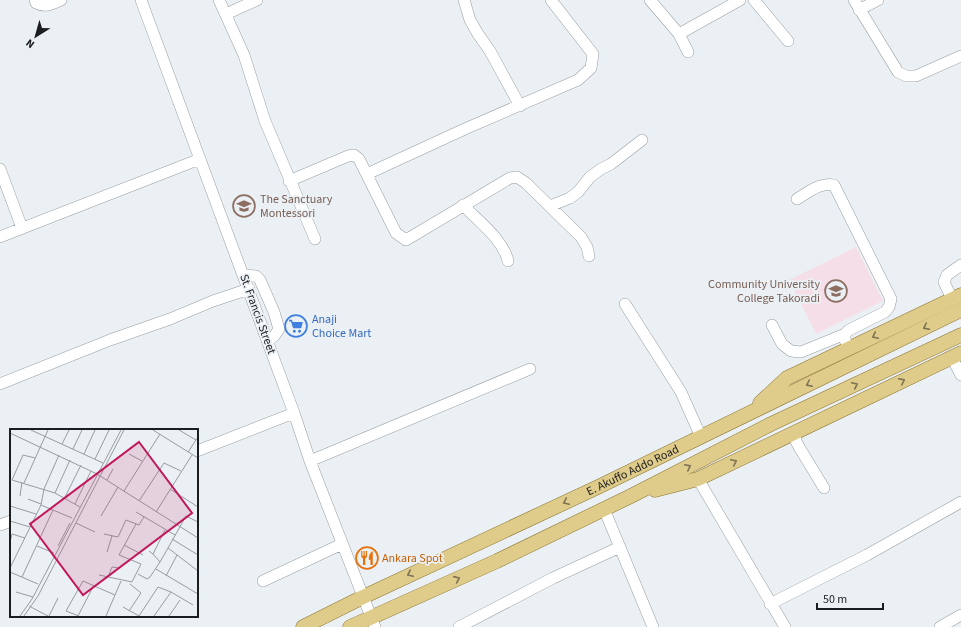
<svg xmlns="http://www.w3.org/2000/svg" width="961" height="627" font-family="'Source Sans 3',sans-serif">
	<style>
		.education { fill: #f6dee8 }
		.lines { fill: none; stroke-linecap: round; stroke-linejoin: round }
		.minor-casing { stroke: #989da1; stroke-width: 12 }
		.major-casing { stroke: #8c7732; stroke-width: 15 }
		.minor { stroke: #fff; stroke-width: 11 }
		.major { stroke: #dfcb8a; stroke-width: 14 }
		.oneway { stroke: #7e7454 }
		.labels { text-anchor: middle; stroke-width: 3.5; stroke-linejoin: round; paint-order: stroke }
		.education-label { font-size: 12px; fill: #785e54; stroke: #ebf0f5; text-anchor: start }
		.street-label { font-size: 12px; fill: #1c1d1f; stroke: #ebf0f5 }
		.shop-label { font-size: 12px; fill: #366cbe; stroke: #ebf0f5; text-anchor: start }
		.food-label { font-size: 12px; fill: #c56008; stroke: #ebf0f5; text-anchor: start }
		.inset-road { fill: none; stroke: #989c9f; stroke-width: 1 }
		.view { fill: #c2185b; fill-opacity: 0.15; stroke: #c2185b; stroke-width: 2 }
		.inset-edge { fill: none; stroke: #1c1d1f; stroke-width: 2 }
	</style>
	<rect width="100%" height="100%" fill="#ebf0f5"/>
	<path class="education" d="M856,247L883,301L816,334L789,280Z"/>
	<g class="lines">
		<g class="minor-casing">
			<path id="minor" d="M35,0L36,3C45,8 52,4 61,0
				M141,0L294,413L310,461L375,627
				M219,0L244,55L265,121L315,239
				M464,0L470,20L478,34L490,51L520,106
				M650,0L679,34L740,0
				M754,0L788,41
				M854,0L898,72L906,76H916L961,56
				M859,10L878,0
				M226,14L257,0
				M679,34L688,52
				M0,169L22,228
				M367,174L467,128L578,80L591,68L593,54L551,0
				M289,181L348,156L354,155L359,159L396,233L406,240L510,178L517,177L526,183L581,237L587,247L589,256
				M797,199C809,192 820,182 834,185L891,299L889,307L885,312L849,330L845,334V340L849,348
				M463,205C478,221 503,239 508,261
				M550,206L570,198L578,192L590,177L601,169L611,164L642,140
				M0,237L200,159
				M244,275L256,276L260,280L274,312L279,329L275,335L268,341
				M952,299L944,282L947,275L961,265
				M625,304L681,392L701,437
				M772,325L782,344L791,351L801,352L845,334
				M952,358L961,375
				M0,384L110,340L170,319L213,301L249,289
				M795,432L796,441L799,447L824,488
				M197,451L294,413
				M310,461L530,369
				M698,479L785,627
				M604,509L653,627
				M0,525L11,521
				M263,581L342,544
				M770,604L867,555L961,502
				M459,627L553,578L620,547
				M940,627L961,615"/>
		</g>
		<g class="major-casing">
			<g id="major">
				<path d="M760,403L787,378L961,295"/>
				<path d="M655,490L698,479L961,353"/>
				<path id="s1" d="M303,627L363,597L598,487L961,310"/>
				<path d="M350,627L497,561L631,496L771,424L961,335"/>
			</g>
		</g>
		<use href="#minor" class="minor"/>
		<use href="#major" class="major"/>
	</g>
	<defs><path id="oneway-chevron" d="M-2-3.5L2.5 0L-2 3.5" fill="none" stroke-width="1.6" stroke-linecap="round" stroke-linejoin="round"/></defs>
	<g class="oneway">
		<use href="#oneway-chevron" transform="translate(926 327) rotate(154)"/>
		<use href="#oneway-chevron" transform="translate(875 336) rotate(155)"/>
		<use href="#oneway-chevron" transform="translate(902 381) rotate(-26)"/>
		<use href="#oneway-chevron" transform="translate(809 384) rotate(154)"/>
		<use href="#oneway-chevron" transform="translate(855 385) rotate(-25)"/>
		<use href="#oneway-chevron" transform="translate(734 462) rotate(-26)"/>
		<use href="#oneway-chevron" transform="translate(688 467) rotate(-27)"/>
		<use href="#oneway-chevron" transform="translate(566 502) rotate(155)"/>
		<use href="#oneway-chevron" transform="translate(410 574) rotate(155)"/>
		<use href="#oneway-chevron" transform="translate(457 579) rotate(-24)"/>
	</g>
	<defs>
		<g id="school-ring" transform="scale(1.15)"><circle r="9.5" fill="#ebf0f5" stroke="#8d6e63" stroke-width="1.5"/><path d="M0-5L7-2L0 1L-7-2ZM-4 1L0 2.5L4 1V4Q0 6-4 4Z" fill="#8d6e63"/></g>
		<g id="university-ring" transform="scale(1.15)"><circle r="9.5" fill="#ebf0f5" stroke="#8d6e63" stroke-width="1.5"/><path d="M0-5L7-2L0 1L-7-2ZM-4 1L0 2.5L4 1V4Q0 6-4 4Z" fill="#8d6e63"/></g>
		<g id="supermarket-ring" transform="scale(1.15)"><circle r="9.5" fill="#ebf0f5" stroke="#3f7fe0" stroke-width="1.5"/><path d="M-6-5.5h2.5l.6 2H6L4.5 2H-2.5L-4.4-4H-6ZM-1.5 3.2a1.3 1.3 0 1 0 .1 0ZM3 3.2a1.3 1.3 0 1 0 .1 0Z" fill="#3f7fe0"/></g>
		<g id="restaurant-ring" transform="scale(1.15)"><circle r="9.5" fill="#ebf0f5" stroke="#e8710a" stroke-width="1.5"/><path d="M-5-6h1v4h1v-4h1v4h1v-4h1v5L-1.5 .5V6h-2V.5L-5-1ZM5-6V6H3V1.5H1.5Q1.5-4 5-6Z" fill="#e8710a"/></g>
	</defs>
	<g fill-rule="evenodd">
		<use href="#school-ring" x="244" y="206"/>
		<use href="#university-ring" x="836" y="291"/>
		<use href="#supermarket-ring" x="296" y="326"/>
		<use href="#restaurant-ring" x="367" y="558"/>
	</g>
	<g class="labels">
		<g class="education-label">
			<text x="260" y="203">The Sanctuary<tspan x="260" dy="14">Montessori</tspan></text>
			<text x="820" y="288" text-anchor="end">Community University<tspan x="820" dy="14">College Takoradi</tspan></text>
		</g>
		<g class="street-label">
			<text transform="translate(258 314) rotate(70)" y="4">St. Francis Street</text>
			<text dy="4" stroke="none"><textPath href="#s1" startOffset="365">E. Akuffo Addo Road</textPath></text>
		</g>
		<g class="shop-label">
			<text x="312" y="323">Anaji<tspan x="312" dy="14">Choice Mart</tspan></text>
		</g>
		<g class="food-label">
			<text x="382" y="562">Ankara Spot</text>
		</g>
	</g>
	<g transform="translate(10 429)">
		<rect width="188" height="188" fill="#ebf0f5"/>
		<path class="inset-road" d="M21,1L93,34M143,1L188,29M169,1L186,11M0,4L87,45L188,109M52,15L59,1M63,20L72,1M178,23L188,8M74,25L85,1M119,25L132,32M25,29L13,26L2,51L45,64L70,78M85,30L99,1M97,51L103,40M14,54L38,1M160,60L188,78M114,62L150,5M45,64L60,31M10,67L12,53M55,68L71,36M18,70L31,75M129,72L154,34L171,42M65,75L81,42M31,76L34,60L49,26M0,77L26,85M126,83L165,106M146,83L182,26M91,87L108,58M0,92L20,98M188,93L176,87L158,119L188,142M66,94L85,103M94,105L108,108L116,91L129,96L134,88M162,110L188,126M0,113L2,105L15,109M114,116L133,126M27,117L44,124M48,117L60,94M139,122L143,125L155,101M97,123L102,107M150,133L158,119M0,139L31,76L62,89M146,140L188,165M0,143L28,155M128,145L137,150L140,148L150,133L143,125M89,146L122,153L131,135L109,126L126,95M156,147L167,126M12,148L43,81M98,148L102,138L109,139M6,163L23,168M19,177L38,187M113,178L129,187L148,158L161,163M119,182L131,164L120,155M10,187L22,170L111,1M14,187L28,167L114,1M39,187L48,169M68,187L84,156M69,187L56,182L73,152L105,166M96,187L111,152M144,187L161,163L183,176M159,187L170,171"/>
		<path class="view" d="M129,13L182,84L73,166L20,95Z"/>
		<rect width="188" height="188" class="inset-edge"/>
	</g>
	<g transform="translate(36 36) rotate(217)" stroke="#ebf0f5" stroke-width="3" paint-order="stroke">
	<path d="M0-3L7 15L0 10L-7 15Z" fill="#1c1d1f"/>
	<text y="-6" font-size="11" font-weight="bold" text-anchor="middle" fill="#1c1d1f">N</text>
	</g>
	<path d="M817 603v6h66v-6" fill="none" stroke="#1c1d1f" stroke-width="2"/>
	<text x="823" y="603" font-size="12" fill="#1c1d1f" stroke="#ebf0f5" stroke-width="3" paint-order="stroke">50 m</text>
</svg>
